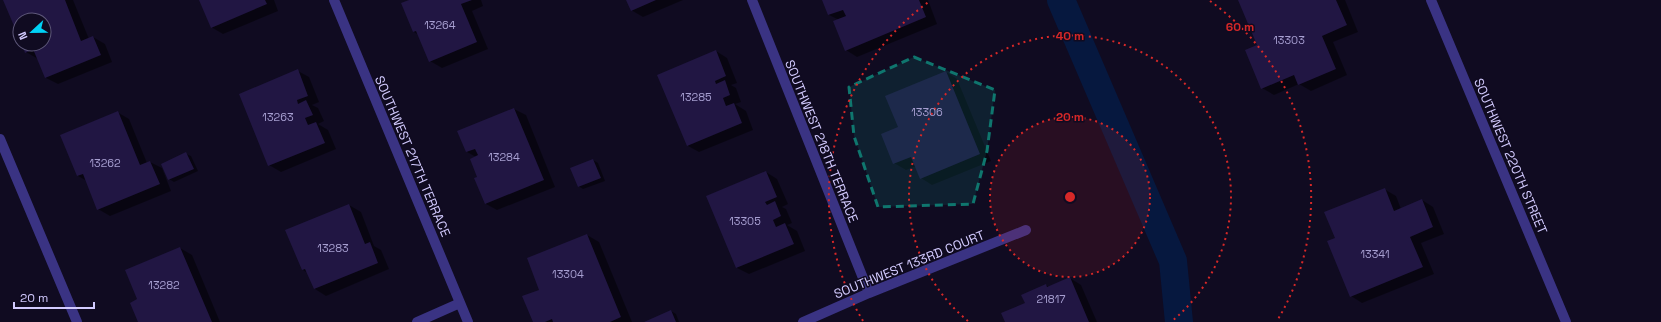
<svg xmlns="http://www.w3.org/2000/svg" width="1661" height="322" font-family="'Space Grotesk',sans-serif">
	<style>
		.shadow { fill: #0007 }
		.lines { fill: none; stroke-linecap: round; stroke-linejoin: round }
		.canal { stroke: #06183f; stroke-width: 28 }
		.building { fill: #211643 }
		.minor { stroke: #3a3383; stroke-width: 10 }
		.marked { fill: #0f766e; fill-opacity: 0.2; stroke: #0f766e; stroke-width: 3; stroke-dasharray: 8 5; stroke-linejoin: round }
		.ring { fill: none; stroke: #d62828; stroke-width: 2; stroke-dasharray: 2 4 }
		.labels { text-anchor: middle; stroke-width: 3; stroke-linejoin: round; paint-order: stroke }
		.number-label { font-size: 11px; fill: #a69ed0 }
		.street-label { font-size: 13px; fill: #d3cbff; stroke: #100b21 }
		.centre { fill: #d62828; stroke: #100b21; stroke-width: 2 }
		.ring-label { font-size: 12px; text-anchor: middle; font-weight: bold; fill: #d62828; stroke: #100b21; stroke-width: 3; stroke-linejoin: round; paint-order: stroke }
	</style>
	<rect width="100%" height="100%" fill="#100b21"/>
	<path class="shadow" d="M6,0H73L89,39L93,37L105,44L112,62L58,84L46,78L38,59L26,52L23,44H44V20H20V38Z
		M200,0H274L278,11L223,34L211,27Z
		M411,0H481L483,6L472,11L488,49L442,68L430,61L419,35L414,32L402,4Z
		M627,0H683L643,17L631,10Z
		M823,0H928L937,24L857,57L846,50L839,20L829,15Z
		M1239,0H1345L1358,32L1333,42L1347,75L1311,91L1299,84L1274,95L1262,88L1258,45Z
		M716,51L727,58L737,83L731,85L736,88L741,102L735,104L746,111L753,130L699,152L688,146Z
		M298,71L309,77L319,102L312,105L318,108L324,121L318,124L328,130L336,149L281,172L269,165Z
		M946,72L957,79L991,161L932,185L921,178L916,166L906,170L894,163L899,127Z
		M514,109L526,115L555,187L497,210L486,204L478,177L476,157L467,152Z
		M117,112L129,119L147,163L150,162L162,168L171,191L110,216L98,209L87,181L78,176L61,135Z
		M186,154L191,156L198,171L174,182L169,179Z
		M593,160L598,163L605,181L583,189L578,186Z
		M766,172L777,179L788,204L782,207L786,209L792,223L787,225L797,231L805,251L749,274L737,268L707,196Z
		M1384,189L1396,196L1401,209L1422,200L1433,207L1444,234L1421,243L1434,274L1362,303L1351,296L1336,238Z
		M349,205L361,212L374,246L381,250L389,269L326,296L315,289L308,273L303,270Z
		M587,235L599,242L632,322H534L541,290Z
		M180,248L192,255L220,322H139L138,300L126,271Z
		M1070,278L1081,285L1097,322H1006L1046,285L1049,287Z
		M671,311L676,314L679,322H646Z"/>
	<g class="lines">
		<path class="canal" d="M1061,0L1173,261L1179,322"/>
	</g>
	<path class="building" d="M3,0H65L81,41L93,36L101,55L45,78L33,49L25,53L22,44H44V20H20V40Z
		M199,0H265L267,4L211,28Z
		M409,0H472L461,4L477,42L429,62L416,31L413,32L401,3Z
		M626,0H656L631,11Z
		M822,0H919L926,17L845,51L833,21L846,16L843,10L828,15Z
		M1238,0H1336L1347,25L1322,36L1336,69L1298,85L1294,75L1261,89L1245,50L1257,45Z
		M716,50L726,76L715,81L716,84L725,80L730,95L723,98L726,106L734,103L742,123L687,146L657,75Z
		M298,69L308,96L297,100L298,104L306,100L313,115L305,118L308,125L316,122L325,143L268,166L239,94Z
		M946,71L980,154L920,179L911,157L893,164L881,134L898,127L885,96Z
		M514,108L544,180L485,204L474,178L477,177L470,159L478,155L475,149L466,152L457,131Z
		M118,111L140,165L150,161L160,184L97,210L83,174L77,176L60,135Z
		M186,152L194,169L168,180L161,164Z
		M593,159L601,178L578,187L570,168Z
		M766,171L777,197L765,202L767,205L775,201L781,216L773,220L776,227L785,223L794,244L736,268L706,196Z
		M1385,188L1394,211L1422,199L1433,227L1410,237L1423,267L1350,297L1327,241L1335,238L1324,212Z
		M349,204L365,244L370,242L378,263L314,289L305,269L302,270L285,230Z
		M587,234L621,317L610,322H553L552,319L545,322H533L522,296L539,290L527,258Z
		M180,247L212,322H138L130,303L137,299L125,270Z
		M1070,277L1089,322H1005L1001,313L1025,303L1021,295L1046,284L1047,287Z
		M671,310L676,322H644Z"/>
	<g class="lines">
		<path class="minor" d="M334,0L468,322
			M752,0L869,293
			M1431,0L1566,322
			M0,139L77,322
			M417,322L460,303
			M803,322L869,293L1026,230"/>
	</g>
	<path class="marked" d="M914,57L995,90L987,151L973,204L878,207L854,136L849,87Z"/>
	<circle cx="1070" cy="197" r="80" fill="#d62828" fill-opacity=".12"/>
	<g class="ring">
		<circle cx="1070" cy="197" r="80"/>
		<path d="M968 321A161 161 0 1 1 1172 321"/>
		<path d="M863 321A241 241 0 0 1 930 1M1210 1A241 241 0 0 1 1277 321"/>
	</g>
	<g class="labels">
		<g class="number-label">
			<text x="440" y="29">13264</text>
			<text x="1289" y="44">13303</text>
			<text x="696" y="101">13285</text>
			<text x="927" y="116">13306</text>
			<text x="278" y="121">13263</text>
			<text x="504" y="161">13284</text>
			<text x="105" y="167">13262</text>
			<text x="745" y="225">13305</text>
			<text x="333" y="252">13283</text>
			<text x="1375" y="258">13341</text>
			<text x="568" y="278">13304</text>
			<text x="164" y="289">13282</text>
			<text x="1051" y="303">21817</text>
		</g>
		<g class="street-label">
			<text transform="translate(822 141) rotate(68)" y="5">SOUTHWEST 218TH TERRACE</text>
			<text transform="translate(413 156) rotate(67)" y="5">SOUTHWEST 217TH TERRACE</text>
			<text transform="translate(1511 156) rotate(67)" y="5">SOUTHWEST 220TH STREET</text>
			<text transform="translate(909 264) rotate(-22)" y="5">SOUTHWEST 133RD COURT</text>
		</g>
	</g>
	<circle cx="1070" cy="197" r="6" class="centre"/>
	<g class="ring-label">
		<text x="1240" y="31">60 m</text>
		<text x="1070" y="40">40 m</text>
		<text x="1070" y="121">20 m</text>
	</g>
	<g transform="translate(32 32) rotate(248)"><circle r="19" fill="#100b21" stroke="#5e587a"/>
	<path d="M0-3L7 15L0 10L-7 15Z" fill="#00d2f6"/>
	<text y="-6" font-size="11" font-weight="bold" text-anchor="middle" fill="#d3cbff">N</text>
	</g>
	<path d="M14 302v6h80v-6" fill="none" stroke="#d3cbff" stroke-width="2"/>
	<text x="20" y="302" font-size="12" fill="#d3cbff" stroke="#100b21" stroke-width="3" paint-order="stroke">20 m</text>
</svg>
